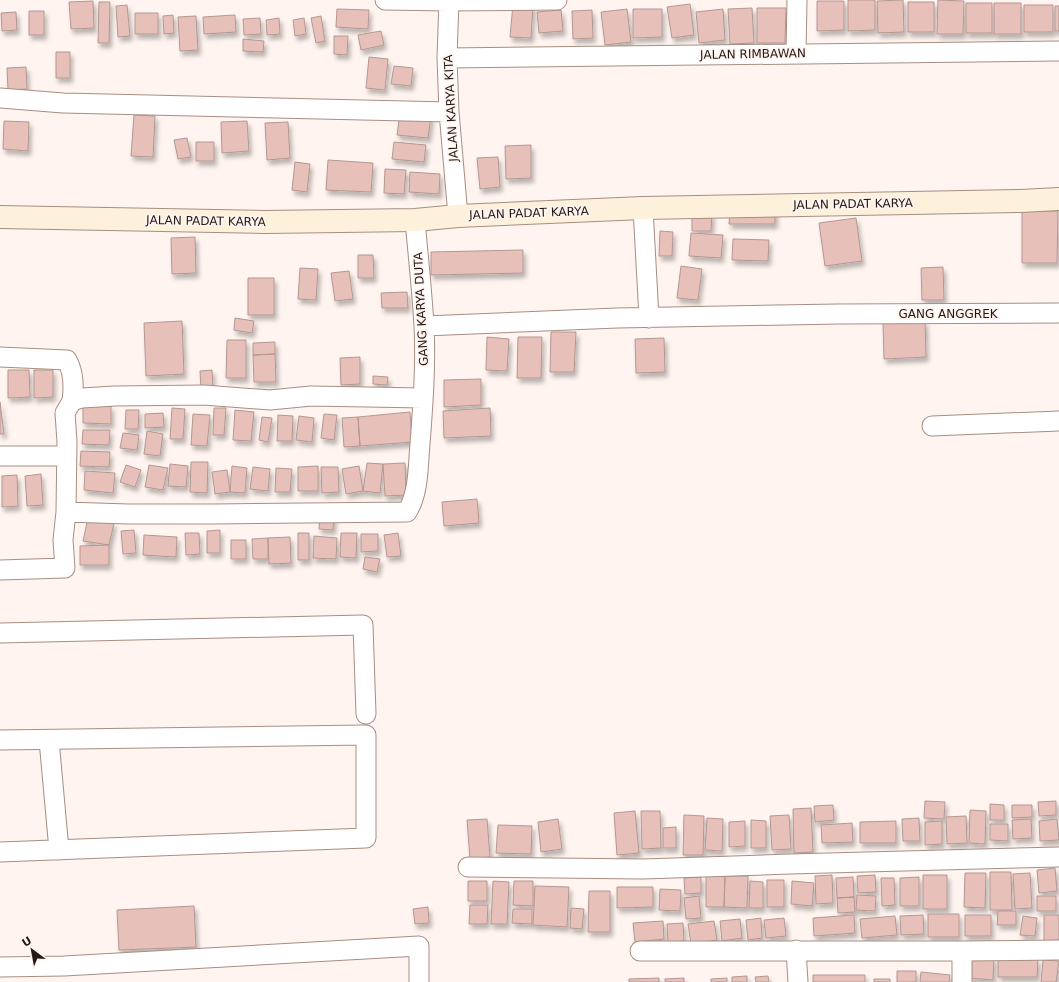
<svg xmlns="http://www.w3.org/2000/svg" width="1059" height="982" font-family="'DejaVu Sans',sans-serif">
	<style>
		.building { fill: #e7c1b9; stroke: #b39792; filter: url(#shadow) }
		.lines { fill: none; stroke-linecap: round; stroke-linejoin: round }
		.street-casing { stroke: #a68e82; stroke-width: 21 }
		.secondary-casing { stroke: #a68e82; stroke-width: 24 }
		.street { stroke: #fff; stroke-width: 19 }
		.secondary { stroke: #fef1dc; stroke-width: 22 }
		.labels { text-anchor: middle; stroke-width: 3.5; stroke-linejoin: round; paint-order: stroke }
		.street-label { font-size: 12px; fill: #221915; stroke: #fff4ef }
	</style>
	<defs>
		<filter id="shadow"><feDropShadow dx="2.5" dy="4.5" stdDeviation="2" flood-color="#0004"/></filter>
	</defs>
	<rect width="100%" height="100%" fill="#fff4ef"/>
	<path class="building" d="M848,0H875V30L848,31Z
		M903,0L904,32L878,33L877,1Z
		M938,0L964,1L963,34H937Z
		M93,1L94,28L71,29L69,2Z
		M817,1H844V30L817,31Z
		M99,2H110L109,43H98Z
		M908,2H934V32H908Z
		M966,3H992V33H966Z
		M994,3H1021V34H994Z
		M513,4L533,5L531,38L510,37Z
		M690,4L694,35L672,38L667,7Z
		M127,5L130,36L118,37L116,6Z
		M1024,5H1053V32H1024Z
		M1055,6H1059V31H1055Z
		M752,8L754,43L730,44L728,9Z
		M757,8H786L785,43H757Z
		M337,9L369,10L368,29L336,27Z
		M627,9L631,42L605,45L601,12Z
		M633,9H662V37L633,38Z
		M723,9L725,40L699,43L696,12Z
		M561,10L563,31L539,33L537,12Z
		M592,10L593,38L573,39L572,11Z
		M29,11H44V35H29Z
		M16,12L17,30L2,31L1,13Z
		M135,13H158V34H135Z
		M173,15L174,33L164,34L163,16Z
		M235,15L236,32L204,34L203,17Z
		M196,16L198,50L180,51L178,17Z
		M321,16L325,41L316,43L311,18Z
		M260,18L261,34L244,35L243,19Z
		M279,18L280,34L267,35L266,20Z
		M304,18L306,34L295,36L293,20Z
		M381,31L384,45L361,50L358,35Z
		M334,36H348L347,55L334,54Z
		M243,39L264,41L263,52L243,51Z
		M56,52H70V78H56Z
		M369,57L388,59L385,90L366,88Z
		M394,66L413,68L411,86L391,84Z
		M26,67L27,89L8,90L7,68Z
		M400,113L431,116L428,138L397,135Z
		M134,115L155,116L153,157L131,156Z
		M4,121L29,122L28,151L3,149Z
		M247,121L249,151L222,153L221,122Z
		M288,122L290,158L267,160L265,123Z
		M187,138L191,157L178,159L174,140Z
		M196,142H214V161H196Z
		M394,142L426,145L424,162L392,159Z
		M531,145V178L506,179L505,146Z
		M498,157L500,187L480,189L477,158Z
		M328,160L373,163L371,192L326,190Z
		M295,162L310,164L307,192L292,190Z
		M385,169L406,170L404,194L384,193Z
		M410,172L440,174L439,194L409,192Z
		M730,209H775V224H729Z
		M1022,211H1058L1057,263H1022Z
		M692,212L712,213L711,231H692Z
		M856,218L862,261L825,266L819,223Z
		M660,231L673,232L672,256H659Z
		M691,233L723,235L721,258L689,256Z
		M195,237L196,273L172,274L171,238Z
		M733,239L769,240L768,261L732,260Z
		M523,250V273L431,275V252Z
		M358,255H373L374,278H358Z
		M681,266L702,269L698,300L677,298Z
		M943,267L944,300H922L921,268Z
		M300,268L318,269L316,300L298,299Z
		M349,271L353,299L335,301L331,273Z
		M248,278H274V315H248Z
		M407,292L408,308H382L381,293Z
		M235,318L254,321L252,333L234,330Z
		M182,321L184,374L146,376L144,323Z
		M925,321L926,357L884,359L883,323Z
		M551,332H576L574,372H550Z
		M487,337L509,339L507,371L486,370Z
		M518,337H542L541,378H517Z
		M664,338L665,372L636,373L635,339Z
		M227,340H246V378H226Z
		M275,342V354L253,355V343Z
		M275,354L276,382H254L253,355Z
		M360,357V384L341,385L340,358Z
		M8,370H29L30,397L8,398Z
		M34,370H53V397L34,398Z
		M212,370L213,388L201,389L200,371Z
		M373,376L388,377L387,385L373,384Z
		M481,379V405L444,407V380Z
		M0,402L4,434H0Z
		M83,406H111V424L83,423Z
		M172,408L185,409L183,439H170Z
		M214,408H226L224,435H213Z
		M490,408L491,436L444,438L443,411Z
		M126,410H139L138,429H125Z
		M235,410L254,412L251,441L233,440Z
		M410,412L412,442L360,446L358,417Z
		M163,413L164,427L145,428V414Z
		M193,414L210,415L207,446L191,445Z
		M324,414L337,415L334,440L321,438Z
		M278,415L293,416L292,441H277Z
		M299,416L314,418L312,442L296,440Z
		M262,417L272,418L268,442L259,440Z
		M358,417L360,446L344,447L342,418Z
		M83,430H110L109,445L82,444Z
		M147,431L163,434L160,456L144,454Z
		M123,433L139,435L137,450L120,448Z
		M81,451L110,452L109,467L80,466Z
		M191,462H208L207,493L190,492Z
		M367,463L383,464L380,493L363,491Z
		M405,463L406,495L385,496L383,464Z
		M170,464L188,466L186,487L168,486Z
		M126,465L141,470L135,487L120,482Z
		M149,465L168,468L163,490L145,487Z
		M232,466L247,468L245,493L230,492Z
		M318,466V491H298V467Z
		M359,466L363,491L346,494L342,469Z
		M253,467L270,469L268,491L250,489Z
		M321,467H338L339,492L322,493Z
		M276,468L292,469L290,492H275Z
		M227,470L230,492L215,494L212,472Z
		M85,471L115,473L113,493L84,490Z
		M41,474L43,505L27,506L25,476Z
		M17,475L18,506L2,507V476Z
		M477,499L479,523L444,526L442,502Z
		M320,515L334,516L333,530L319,529Z
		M88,518L114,523L109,545L83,541Z
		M134,530L136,553L123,554L121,531Z
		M220,530V553H207V531Z
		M185,533H199L200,554L186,555Z
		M298,533H309V560H298Z
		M341,533H357L356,558L340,557Z
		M398,533L401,556L387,557L384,535Z
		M361,534H378V551L361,552Z
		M144,535L177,537L176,557L143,555Z
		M314,536L337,538L336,559L313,558Z
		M290,537L291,563L269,564L268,538Z
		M268,538V559H253L252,539Z
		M231,540H246V559H231Z
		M109,545V565H80V546Z
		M365,557L380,559L377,572L363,569Z
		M925,801L945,802L944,819L924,818Z
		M1056,801V815L1039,816L1038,802Z
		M990,804L1004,805V820H990Z
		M833,805L834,820L815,822L814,806Z
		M1012,805H1032V817L1012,818Z
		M811,808L813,852L794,853L793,809Z
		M970,810L986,811L985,844L969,843Z
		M635,811L639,853L617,855L614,813Z
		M641,811H660L661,848L642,849Z
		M684,815L704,816L703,855H683Z
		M789,815L791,849L772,850L770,816Z
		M966,816L967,843L947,844L946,817Z
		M707,818L723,819L722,851L705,850Z
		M919,818L920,841H903L902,819Z
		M487,819L490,857L470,859L467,820Z
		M558,819L562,849L541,852L538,822Z
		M1031,819L1032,838L1013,839L1012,820Z
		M1057,819L1059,840L1040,841L1039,821Z
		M751,820L766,821V848H751Z
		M745,821V846L729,847V822Z
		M896,821V843H860V822Z
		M942,821V844L925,845V822Z
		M852,823L853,842L822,843L821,825Z
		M990,824H1008V841L990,840Z
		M498,825L532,826L531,854L496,853Z
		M676,827V848H663V828Z
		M1055,868L1057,891L1039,893L1037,870Z
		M990,872H1011L1012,910H990Z
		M965,873H986L985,908L964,907Z
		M1030,873L1032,908L1015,909L1013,874Z
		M832,875L833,903L816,904L815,876Z
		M875,875L876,892L858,893L857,876Z
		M923,875H947V909H923Z
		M706,876H725L724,907H706Z
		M725,876H748L747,908L724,907Z
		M701,877V893L685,894L684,878Z
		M853,877L854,897L837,898L836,878Z
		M919,877V906H900V878Z
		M881,878H894L895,905L882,906Z
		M767,880H784V907H767Z
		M468,881H487V901H468Z
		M493,881L509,882L507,924H491Z
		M514,881H533V906L513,905Z
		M750,881L763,882V908H749Z
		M792,881L814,883L812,906L791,904Z
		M535,886L569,887L567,927L533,925Z
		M617,887H653V907L617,908Z
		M660,889L681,890L680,911L659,910Z
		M589,891H610V932H588Z
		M857,895L876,896L875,911L856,910Z
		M699,896L701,918L686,919L684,898Z
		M1037,896H1056V911H1037Z
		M854,897L855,912L838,913L837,898Z
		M470,905H488L487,924H469Z
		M194,906L196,947L119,950L117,910Z
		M428,907L429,923L415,924L413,909Z
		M571,908L584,909L582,929L570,928Z
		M513,909H532V924L512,923Z
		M998,911H1016V925H997Z
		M928,914H959V937H928Z
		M854,915L855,933L814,936L813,918Z
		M923,915L924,934L901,935L900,916Z
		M965,915H991V936H965Z
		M1044,915H1059V940L1044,941Z
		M895,916L897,935L862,938L860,919Z
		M1023,916L1037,918L1035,936L1020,935Z
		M761,918L762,938L748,940L746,920Z
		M784,918L786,936L766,938L764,920Z
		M740,919L742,938L722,941L720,921Z
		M663,921L664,939L635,942L633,923Z
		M714,921L717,940L691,944L688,924Z
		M683,923L684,941L668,942L667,924Z
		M970,957L994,958L993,980L969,978Z
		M998,959H1038L1037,977H998Z
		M1043,960L1059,961L1056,982H1041Z
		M897,971H916V982H897Z
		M921,972L950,975L949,982H920Z
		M813,975H865V982H813Z
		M747,976V982H732V977Z
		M768,976L769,982H756L755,977Z
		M659,978V982H629V979Z
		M684,978V982H665V979Z
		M727,978V982H711V979Z
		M874,979H890V982H874Z"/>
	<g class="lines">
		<g class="street-casing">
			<path id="street" d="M385,0L449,1L557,0
				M449,0L447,58L449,112L458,216
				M796,53L797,0
				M447,58L1059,51
				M0,98L63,103L449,112
				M643,208L649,318
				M424,326L617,318L838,314L1059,313
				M0,357L67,360C74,373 74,386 72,401
				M932,426L1059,421
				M0,456H67
				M66,512L128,514H214L407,512C419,493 418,466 420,444C423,405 426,365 424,326C422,290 418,255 415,220
				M0,570L65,568L63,540L66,512L67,442L65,413L72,401L82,398L115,396L204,395L270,400L311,396L423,398
				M0,633L363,625L366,714
				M0,740L366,735V838L0,852
				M49,740L59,850
				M468,867L643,869L790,864L1059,857
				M796,950L798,982
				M640,951H962L1059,950
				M0,967L64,966L419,946V982
				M962,982V951"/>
		</g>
		<g class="secondary-casing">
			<path id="secondary" d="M0,217L265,222L415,220L458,216L643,208L1020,201L1059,199"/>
		</g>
		<use href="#street" class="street"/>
		<use href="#secondary" class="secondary"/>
	</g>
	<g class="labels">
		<g class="street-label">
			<text transform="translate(753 54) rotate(-1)" y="4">JALAN RIMBAWAN</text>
			<text transform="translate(451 108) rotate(-93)" y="4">JALAN KARYA KITA</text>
			<text transform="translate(853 204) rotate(-1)" y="4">JALAN PADAT KARYA</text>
			<text transform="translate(529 213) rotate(-2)" y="4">JALAN PADAT KARYA</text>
			<text transform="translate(206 221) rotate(1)" y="4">JALAN PADAT KARYA</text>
			<text transform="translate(421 309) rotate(-93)" y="4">GANG KARYA DUTA</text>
			<text x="948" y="318">GANG ANGGREK</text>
		</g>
	</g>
	<g transform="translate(32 950) rotate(328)" stroke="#fff4ef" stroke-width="3" paint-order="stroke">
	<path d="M0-3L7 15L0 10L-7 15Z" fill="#221915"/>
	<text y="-6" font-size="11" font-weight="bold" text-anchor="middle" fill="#221915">U</text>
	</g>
</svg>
